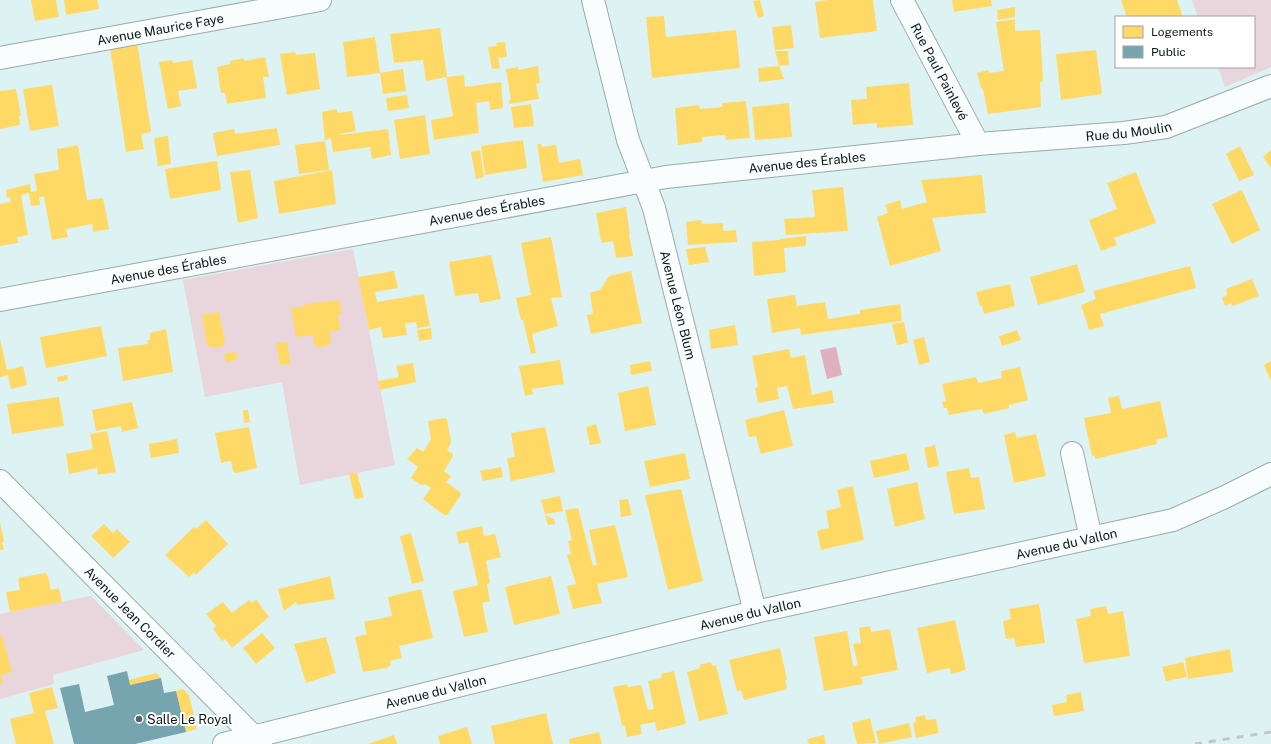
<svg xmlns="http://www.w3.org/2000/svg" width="1271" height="744" font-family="'Public Sans',sans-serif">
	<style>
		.green { fill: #e9d5dc }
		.water { fill: #e1b0be }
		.homes { fill: #ffd966 }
		.public { fill: #76a5af }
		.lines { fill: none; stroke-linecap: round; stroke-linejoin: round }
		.minor-casing { stroke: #9aaaaa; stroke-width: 24 }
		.minor { stroke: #fafdfd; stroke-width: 22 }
		.rail { stroke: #c1c7c8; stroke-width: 3; stroke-dasharray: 7 7; stroke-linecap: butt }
		.poi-dot { fill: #546465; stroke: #fff; stroke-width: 1.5 }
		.labels { text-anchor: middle; stroke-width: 4; stroke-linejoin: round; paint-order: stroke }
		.street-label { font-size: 13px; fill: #0a1819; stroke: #fff }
		.poi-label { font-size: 13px; fill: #0a1819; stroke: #fff; text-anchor: start }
	</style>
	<rect width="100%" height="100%" fill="#ddf2f2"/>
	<path class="green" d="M1192,0H1271V67L1225,87L1218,67H1254V17H1198Z
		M353,249L395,465L300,485L282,382L205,397L183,280Z
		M91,596L144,650L53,675L54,684L0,699V614Z"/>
	<path class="water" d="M836,347L842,375L827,379L820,350Z"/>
	<path class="homes" d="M31,0H56L59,17L35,21Z
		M64,0H97L99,9L66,15Z
		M760,0L764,16L758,18L753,1Z
		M828,0H873L877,31L820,38L815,2Z
		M952,0H991L992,6L954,12Z
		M1121,0H1177L1183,17H1127Z
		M1015,7V17L998,20L997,10Z
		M664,16L666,37L736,30L740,68L652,78L646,17Z
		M1015,19V31L1040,30L1043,81L1040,82L1041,107L988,114L983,89L981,88L977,73L988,70L989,73L1004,71L996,22Z
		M791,25L794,48L775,50L772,27Z
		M440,28L447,77L464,75L465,87L501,82L503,108L490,110L489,101L476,103L479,133L434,140L431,120L453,116L446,77L426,81L423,60L394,63L390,34Z
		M375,37L380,73L347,77L343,42Z
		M137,42L151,132L141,134L144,149L126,152L110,47Z
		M505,42L507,57L498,58L500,68L492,69L488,47L497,46L496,43Z
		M1096,50L1102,94L1061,100L1056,54Z
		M775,51H788L789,65L779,66Z
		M295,52L296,55L315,53L320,89L287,95L280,54Z
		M265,57L269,77H263L266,98L227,104L225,93H221L217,67L230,64V61L244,58V61Z
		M172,60L173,63L192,60L197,88L178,91L181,106L168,109L159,62Z
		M538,66L540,83L536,84L539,99L509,104V100H511L506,69L518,67V70Z
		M779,66L784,79L759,82L758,68Z
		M403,69L406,91L383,94L380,73Z
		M909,83L913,125L877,128V123L853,125L851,100L867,99L866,87Z
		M52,85L59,126L30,131L23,89Z
		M16,89L21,115L19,116L20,125L0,129V91Z
		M407,95L409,108L388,111L386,98Z
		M746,101L750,138L726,140L725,135L702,137V142L678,145L675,108L699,105L700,109L722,107V103Z
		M789,103L792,137L755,140L752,107Z
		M531,104L534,126L514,128L511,107Z
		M337,109V113L352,111L356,131L340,134V135L388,129L391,155L372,159L370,147L333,152L331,138L325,140L322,112Z
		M425,115L430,154L400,159L394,120Z
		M277,128L280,145L217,156L213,133L234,129L235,134Z
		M168,136L171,164L158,166L154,138Z
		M523,140L527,168L485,175L481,146Z
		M325,141L329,170L299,174L295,145Z
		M537,144H541L542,147L556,145L559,163L580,159L583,175L543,182Z
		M78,145L87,200L103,198L109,229L93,232L92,224L66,229L68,237L52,240L44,197H39L40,205L31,206L29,193L21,195L28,235L17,237L18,243L0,246V204L11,202L10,197L7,198L6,190L30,184L31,192L37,191L34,174L59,170L57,149Z
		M1240,146L1254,175L1239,181L1226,154Z
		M480,150L484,177L476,179L471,152Z
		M1271,150V168L1263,157Z
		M217,161L221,190L170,199L165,169Z
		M250,170L258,218L238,223L230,172Z
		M332,170L336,204L279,214L274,181Z
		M1136,172L1156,223L1114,238L1117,245L1101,251L1089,220L1117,209L1107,183Z
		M982,175L986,213L932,218L941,251L890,266L877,217L888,213L885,205L900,200L902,209L927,202L921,180Z
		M843,187L848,231L786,235L784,219L815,217L812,190Z
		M1242,190L1260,230L1232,244L1212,204Z
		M626,207L630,235H629L633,256L616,258L613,241L602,243V240L601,241L596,213Z
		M701,220L702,224L723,223V231L736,230L737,242L688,245L686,222Z
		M806,236V246L784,248L786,272L754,276L752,242L780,240V239Z
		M551,237L562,297L551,298L558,326L532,334L536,353L531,354L523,320H521L516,298L531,295L521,243Z
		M705,247L709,262L689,265L686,249Z
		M491,255L501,299L480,303L478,293L455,296L449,262Z
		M1077,264L1085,292L1038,305L1030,277Z
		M1190,266L1196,288L1100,314L1104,326L1089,330L1081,305L1096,299L1093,291Z
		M394,271L398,288L375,292L377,302L424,294L430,326L417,328L416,322L405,324L407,335L383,338L381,327L369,330L358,277Z
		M631,271L642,323L591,334L587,315L593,314L590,293L600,290L609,276Z
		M1252,279L1259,296L1233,306L1231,303L1225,306L1222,298L1227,295L1226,289Z
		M1010,284L1015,306L984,314L982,306H980L976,292Z
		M795,295L797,306L825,302L828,319L860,314V310L900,304L902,321L801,335L800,328L772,333L767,299Z
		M339,300L342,313L338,314L340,330L330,332L331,342L329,345L318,348L314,343L313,335L296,337L291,308L305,306V304Z
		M219,312L225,341L223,346L212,348L207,345L202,315Z
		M904,322L908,343L897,345L892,324Z
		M735,325L738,345L711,349L709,330Z
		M101,326L107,356L46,368L40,337Z
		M431,328L432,339L419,341L417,330Z
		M166,329L173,372L123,381L118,348L148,344L147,340H150V333Z
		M1017,330L1021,340L1002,346L999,336Z
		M924,337L930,362L919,365L913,340Z
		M0,339L7,370L23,366L27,385L11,389L8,375L0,377Z
		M287,342L291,364L280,365L276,343Z
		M789,349L791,358L805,355L812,395L832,390L834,403L793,409L787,386L777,388L779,399L758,403L755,388L758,387L752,356Z
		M236,352L238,359L226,363L224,354Z
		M560,360L564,384L532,389L533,394L525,396L519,366Z
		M650,361L652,371L631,375L630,365Z
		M1271,361V381L1264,365Z
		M413,363L416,382L380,390L378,381L399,377L396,366Z
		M1020,367L1028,400L1009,405V408L984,414L982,409L949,415L947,408H944L942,402L946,401L942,384L976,377L978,383L1002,378L1001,371Z
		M67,375L68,380L58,382L57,377Z
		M648,386L656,425L625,431L618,393Z
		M1119,396L1122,409L1160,401L1168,437L1156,440L1157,444L1095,459V455L1092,456L1084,418L1111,413L1108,398Z
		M59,397L64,426L12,434L7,404Z
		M132,402L138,428L122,432L121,426L96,431L92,410Z
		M243,410H248L250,422L244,423Z
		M784,410L793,446L761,454L756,436L749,437L745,420Z
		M444,418L447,419L451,443L447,450L453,454V456L444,471L451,476L446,482L460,492L461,495L447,515H444L423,499L431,488L425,484L421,485L411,478L418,467L407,459L417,448L423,452L431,439L428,421Z
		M596,424L601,443L590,445L586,427Z
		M249,427L257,468L236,473L233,471L231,461L221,463L215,433Z
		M545,427L555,472L511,481L507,458L515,457L511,433Z
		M107,431L116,472L98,475L97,468L69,474L66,454L93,449L90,434Z
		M1015,432L1017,438L1036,434L1046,476L1014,483L1004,435Z
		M177,439L179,453L151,458L149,444Z
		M935,445L939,466L928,468L924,448Z
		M685,453L690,479L650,487L644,461Z
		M906,453L910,470L874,478L870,461Z
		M501,467L503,477L483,481L480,471Z
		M969,468L971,478L979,477L985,509L954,514L946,472Z
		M357,473L364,498L355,499L349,474Z
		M917,482L925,519L895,527L887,489Z
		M853,486L864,540L821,550L817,531L829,528L826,511L841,507L837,490Z
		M681,489L703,581L668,590L645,495Z
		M560,496L563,511L545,514L541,500Z
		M628,499L632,515L621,517L619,500Z
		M578,508L593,566L597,565L589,530L615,525L628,577L597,584L602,603L573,609L567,586L576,584L567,555L571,554L568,541L572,540L565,510Z
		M545,515L554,519L555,524L548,525Z
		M206,520L228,544L196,575L194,573L189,577L165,555L194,527L196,529Z
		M0,522L4,542H2L4,550H0Z
		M104,524L113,533L117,529L130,542L113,558L91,536Z
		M482,526L484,536L495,534L501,557L486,561L490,583L487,584L490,601L482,603L488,632L464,637L453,591L478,585L468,542L459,544L456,532Z
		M411,533L424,581L412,584L400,536Z
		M45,573L48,576L51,590L59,588L62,602L10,612L6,592L20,590L18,578Z
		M330,576L335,599L297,605L296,602L284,611L278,589Z
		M551,576L560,614L514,625L505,587Z
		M421,589L433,638L399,646L402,658L390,661L391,665L387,668L363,672L355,637L367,634L364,622L392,616L388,597Z
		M256,599L269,617L232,648L225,639L222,641L213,629L216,626L206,614L223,602L232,613L249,600L252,603Z
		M1039,604L1045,643L1016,647L1014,638L1006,639L1003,621L1011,619L1009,609Z
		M1106,606L1108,614L1123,611L1130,656L1084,663L1076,619L1091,616L1090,609Z
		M955,620L966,670L951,674L950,668L927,673L917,628Z
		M870,626L871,632L890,629L898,670L861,677L863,684L824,691L814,637L847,631L853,666L858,665L853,644L861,643L859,628Z
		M262,633L275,648L256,664L243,648Z
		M0,636H2L12,672L1,675L3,683L0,684Z
		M326,637L336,673L306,683L294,644Z
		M780,648L787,680H785L787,689L744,700L741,690L737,691L729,660Z
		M1230,649L1233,672L1188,679L1185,658Z
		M711,662L712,666L716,665L728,714L699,721L687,672L700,668L699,665Z
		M1183,662L1187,677L1166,681L1162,667Z
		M674,671L686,724L657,731L655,722L640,725L642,734L627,737L625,726L622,725L613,687L627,684L628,687L641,685L648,710L654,709L648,681L662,678L661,674Z
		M156,673L161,678L130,685L129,680Z
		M52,687L58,708L45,711L54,744H16L10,719L34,713L29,693Z
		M183,689L189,695L197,729L186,732L176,691Z
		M1081,692L1084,711L1054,716L1052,705L1067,702L1066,695Z
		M546,713L553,744H495L491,726Z
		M925,715L926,720L936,719L939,733L916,738L913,723L916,722L915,717Z
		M870,718L876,743L857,744L852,723Z
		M909,723L912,737L879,744L876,731Z
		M467,727L472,744H440L438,736Z
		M599,732L602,744H570L569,739Z
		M394,735L397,744H368Z
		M824,735L826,744H809L807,739Z"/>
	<path class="public" d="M127,671L130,685L161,678L164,693L176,691L186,732L135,744H74L60,688L79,684L85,712L114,705L107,676Z"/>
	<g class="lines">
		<g class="minor-casing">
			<g id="minor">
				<path id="s1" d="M593,0L628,140L654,208L755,612"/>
				<path id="s2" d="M902,0L978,144"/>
				<path id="s3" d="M0,58L320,0"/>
				<path id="s4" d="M0,300L666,177L978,144L1124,133L1166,127L1271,86"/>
				<path d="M1072,453L1091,538"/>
				<path id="s5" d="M0,481L261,744"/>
				<path id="s6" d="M224,744L755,612L1173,520L1225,497L1271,474"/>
			</g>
		</g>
		<use href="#minor" class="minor"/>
		<path class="rail" d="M1195,744L1271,732"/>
	</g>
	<circle class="poi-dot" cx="139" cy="719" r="4"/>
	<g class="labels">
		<g class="street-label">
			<text dy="5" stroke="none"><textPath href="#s3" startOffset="163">Avenue Maurice Faye</textPath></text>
			<text dy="5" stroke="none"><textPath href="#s2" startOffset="81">Rue Paul Painlevé</textPath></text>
			<text dy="5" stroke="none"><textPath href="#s4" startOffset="1142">Rue du Moulin</textPath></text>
			<text dy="5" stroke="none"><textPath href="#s4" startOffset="819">Avenue des Érables</textPath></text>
			<text dy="5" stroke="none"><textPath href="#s4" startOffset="495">Avenue des Érables</textPath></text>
			<text dy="5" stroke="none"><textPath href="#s4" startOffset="171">Avenue des Érables</textPath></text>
			<text dy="5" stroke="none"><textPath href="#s1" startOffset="317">Avenue Léon Blum</textPath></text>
			<text dy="5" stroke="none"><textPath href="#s6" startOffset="866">Avenue du Vallon</textPath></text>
			<text dy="5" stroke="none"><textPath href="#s5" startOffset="185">Avenue Jean Cordier</textPath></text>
			<text dy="5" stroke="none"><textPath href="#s6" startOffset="542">Avenue du Vallon</textPath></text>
			<text dy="5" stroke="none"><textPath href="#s6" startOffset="218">Avenue du Vallon</textPath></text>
		</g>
		<g class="poi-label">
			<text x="147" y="724">Salle Le Royal</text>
		</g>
	</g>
	<rect x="1115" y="16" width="140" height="52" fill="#ffffff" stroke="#9da3a3"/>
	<rect x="1123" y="26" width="20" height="12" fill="#ffd966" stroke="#9da3a3"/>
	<text x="1151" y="36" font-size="12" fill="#0a1819">Logements</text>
	<rect x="1123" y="46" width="20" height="12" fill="#76a5af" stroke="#9da3a3"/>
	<text x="1151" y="56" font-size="12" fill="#0a1819">Public</text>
</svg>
